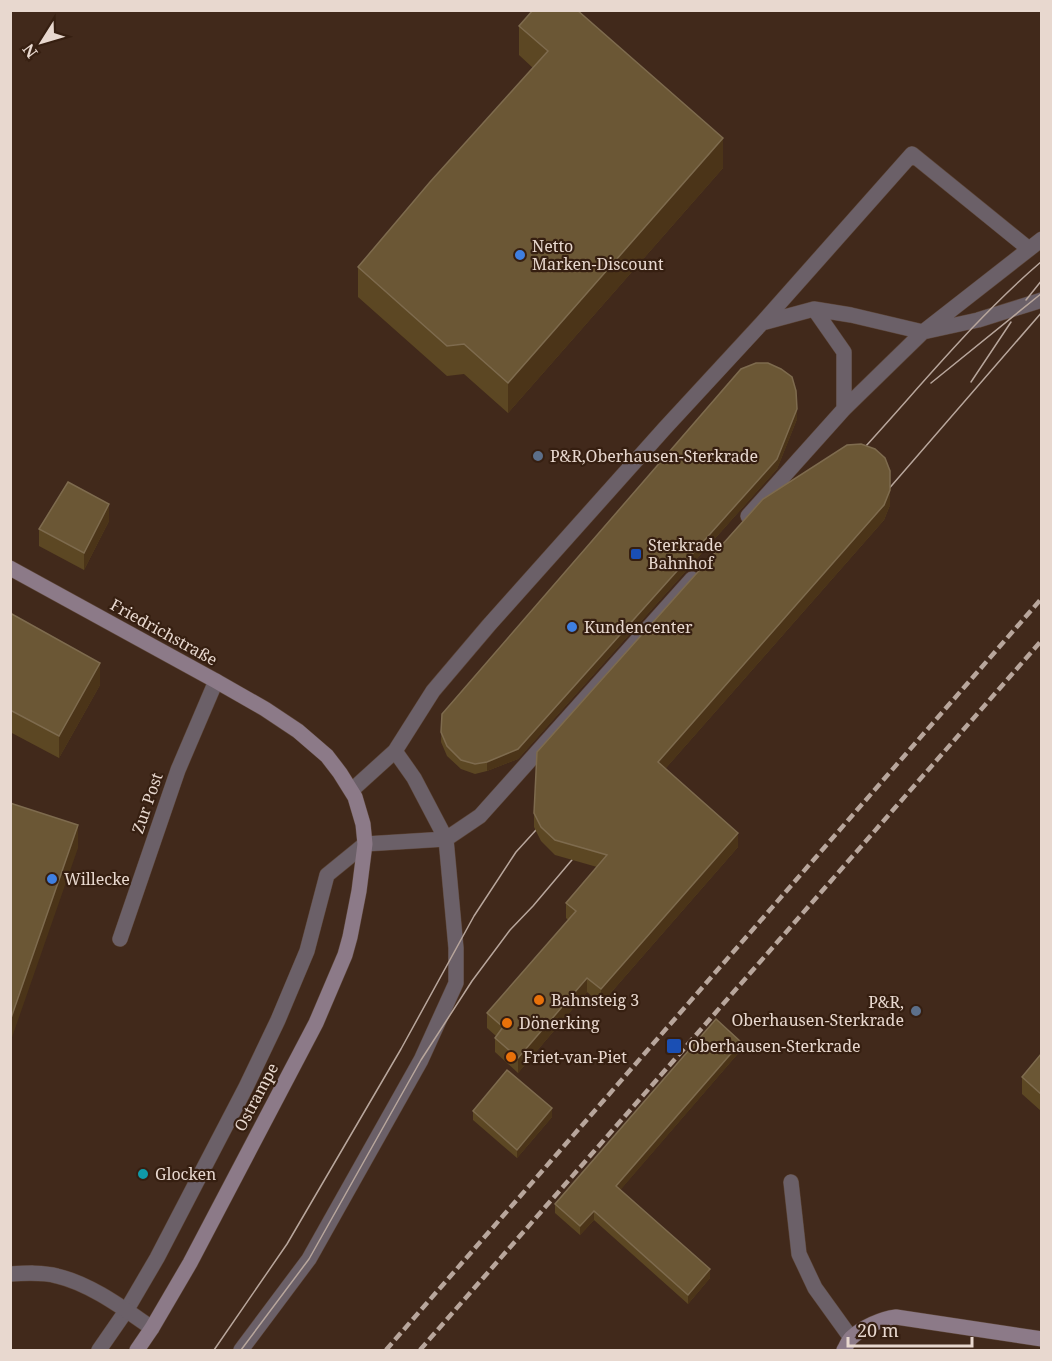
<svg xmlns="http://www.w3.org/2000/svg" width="1052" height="1361" font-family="'Noto Serif',serif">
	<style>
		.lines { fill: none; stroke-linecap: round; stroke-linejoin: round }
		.lane-casing { stroke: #5c4538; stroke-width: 16 }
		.street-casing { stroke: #5c4538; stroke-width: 16 }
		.secondary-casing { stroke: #5c4538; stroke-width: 16 }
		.lane { stroke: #6b6068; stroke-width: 15 }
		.street { stroke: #6b6068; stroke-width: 15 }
		.secondary { stroke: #8c7a88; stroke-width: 15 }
		.tram { stroke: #b8a69c; stroke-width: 1.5 }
		.rail { stroke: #b8a69c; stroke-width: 4.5; stroke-dasharray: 9 4.5; stroke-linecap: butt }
		.wall { fill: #5c4723 }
		.shaded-wall { fill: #4b3418 }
		.building { fill: #6b5735; stroke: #7e6b4e; stroke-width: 1.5 }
		.shop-dot { fill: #3f7fe0; stroke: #361f11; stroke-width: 2 }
		.service-dot { fill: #5c6f8a; stroke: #361f11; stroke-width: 2 }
		.transit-dot { fill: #1a4fb4; stroke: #361f11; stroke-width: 2 }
		.food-dot { fill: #e8710a; stroke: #361f11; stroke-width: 2 }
		.culture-dot { fill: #0f9aa8; stroke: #361f11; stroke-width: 2 }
		.labels { text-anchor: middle; stroke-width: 4.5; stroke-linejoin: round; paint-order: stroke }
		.poi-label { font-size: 16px; fill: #e8d8cf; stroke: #361f11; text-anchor: start }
		.street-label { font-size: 16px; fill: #e8d8cf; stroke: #361f11 }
	</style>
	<rect width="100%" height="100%" fill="#41291b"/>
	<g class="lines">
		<g class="lane-casing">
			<path id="lane" d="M814,309L844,352V409
				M762,323L912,154L1029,249
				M748,516L844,409L923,332L1042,239
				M352,790L395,751L433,691L489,625L665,428L762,323L814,309L851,315L923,332L978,320L1042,300
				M791,1182L799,1254L815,1288L851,1338
				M99,1350L126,1311L157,1258L246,1087L278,1020L307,951L327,875L365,844L446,839L480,816L692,579
				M241,1350L309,1259L421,1060L456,983V948L446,839L414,778L395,751"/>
		</g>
		<g class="street-casing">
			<path id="street" d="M120,939L178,770L216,681
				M10,1274C26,1273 43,1272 57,1276C91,1284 124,1309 152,1328"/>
		</g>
		<g class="secondary-casing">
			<path id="secondary" d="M10,568L216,681L265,709L298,731L327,756L340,773L355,797L363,824L365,844L359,891L350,937L345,955L316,1023L190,1263L152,1328L137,1350
				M844,1350C846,1347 848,1341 851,1338C863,1327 881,1319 896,1317L1042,1339"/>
		</g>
		<use href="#lane" class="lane"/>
		<use href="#street" class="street"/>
		<use href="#secondary" class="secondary"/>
		<path class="tram" d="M1026,300L1042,280
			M971,382L1011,322
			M931,383L1042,293
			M854,459C916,392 973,320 1042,261
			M880,499L1042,312
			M214,1350L287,1244L401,1049L474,916L516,852L546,819
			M241,1350L309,1259L421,1060L472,981L510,930L533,906L582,848"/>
		<path class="rail" d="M386,1350L1042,598
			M420,1350L1042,640"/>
	</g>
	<path class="wall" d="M519,26L723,168L508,413L464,374L447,376L358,297V267L533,68L519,55Z
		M797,419L777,469L518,759L487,771L475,774L461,769L447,756L441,742L442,714Z
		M890,505L884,520L665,769L738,847L601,1004L587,992L518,1073L495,1052V1038L496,1036L487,1028V1013L568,920L566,918V903L597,867L555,855L541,841L534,827V813Z
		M109,521L84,570L39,546V529Z
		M10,613L100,685L59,758L10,732Z
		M741,1050L620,1190L710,1278L688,1304L594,1220L580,1235L555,1213V1204Z
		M1041,1054V1111L1022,1094V1077Z
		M473,1111L552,1117L517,1158L473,1120Z"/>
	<path class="shaded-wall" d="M723,138V168L508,413V383Z
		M797,409V419L777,469L518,759L487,771V762Z
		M890,490V505L884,520L658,777V762Z
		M109,504V521L84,570V553Z
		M100,663V685L59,758V736Z
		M78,825V848L10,1043V1021Z
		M738,833V847L601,1004V989Z
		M587,978V992L518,1073V1058Z
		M741,1042V1050L616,1195V1186Z
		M552,1108V1117L517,1158V1150Z
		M594,1211V1220L580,1235V1226Z
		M710,1269V1278L688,1304V1295Z"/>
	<path class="building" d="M533,10H577L723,138L508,383L464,344L447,346L358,267L430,182L548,51L519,26Z
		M756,363H768L781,369L792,377L796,391L797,409L777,459L518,749L487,762L475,764L461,760L447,746L441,732L442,714L741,369Z
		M861,444L875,449L885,458L890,471V490L884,505L658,762L738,833L601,989L587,978L518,1058L495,1038L503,1027L487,1013L576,911L566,903L607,855L555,840L541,827L534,813L537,752L763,499L847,445Z
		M68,482L109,504L84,553L39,529Z
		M10,613L100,663L59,736L10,710Z
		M10,803L78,825L10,1021Z
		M716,1019L741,1042L616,1186L710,1269L688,1295L594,1211L580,1226L555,1204Z
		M1041,1054V1094L1022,1077Z
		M507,1070L552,1108L517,1150L473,1111Z"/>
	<g class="shop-dot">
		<circle cx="520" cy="255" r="6"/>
		<circle cx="572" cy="627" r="6"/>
		<circle cx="52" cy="879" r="6"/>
	</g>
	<g class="service-dot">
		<circle cx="538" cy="456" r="6"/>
		<circle cx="916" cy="1011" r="6"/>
	</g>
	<g class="transit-dot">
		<rect x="630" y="548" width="12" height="12" rx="3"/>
		<rect x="666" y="1038" width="16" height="16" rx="3"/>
	</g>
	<g class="food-dot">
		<circle cx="539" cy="1000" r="6"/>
		<circle cx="507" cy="1023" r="6"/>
		<circle cx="511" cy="1057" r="6"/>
	</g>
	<circle class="culture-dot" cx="143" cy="1174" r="6"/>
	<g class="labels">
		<g class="poi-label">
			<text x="532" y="252">Netto<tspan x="532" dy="18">Marken-Discount</tspan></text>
			<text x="550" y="462">P&amp;R,Oberhausen-Sterkrade</text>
			<text x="648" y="551">Sterkrade<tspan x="648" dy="18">Bahnhof</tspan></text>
			<text x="584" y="633">Kundencenter</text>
			<text x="64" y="885">Willecke</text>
			<text x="551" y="1006">Bahnsteig 3</text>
			<text x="904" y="1008" text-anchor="end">P&amp;R,<tspan x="904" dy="18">Oberhausen-Sterkrade</tspan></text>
			<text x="519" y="1029">Dönerking</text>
			<text x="688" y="1052">Oberhausen-Sterkrade</text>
			<text x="523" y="1063">Friet-van-Piet</text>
			<text x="155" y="1180">Glocken</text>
		</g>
		<g class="street-label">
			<text transform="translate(164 632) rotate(29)" y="6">Friedrichstraße</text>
			<text transform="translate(147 803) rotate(-71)" y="6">Zur Post</text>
			<text transform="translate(256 1097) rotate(-62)" y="6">Ostrampe</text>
		</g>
	</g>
	<rect width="1052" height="1361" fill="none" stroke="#e8d8cf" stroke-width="24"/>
	<g transform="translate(42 42) rotate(233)" stroke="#361f11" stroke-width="4.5" paint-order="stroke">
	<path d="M0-4.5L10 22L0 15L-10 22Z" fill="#e8d8cf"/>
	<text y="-9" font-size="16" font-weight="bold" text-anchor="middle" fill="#e8d8cf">N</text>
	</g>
	<path d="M848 1337v9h124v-9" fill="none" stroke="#e8d8cf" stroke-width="3"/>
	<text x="857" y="1337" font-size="18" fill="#e8d8cf" stroke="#361f11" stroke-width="4.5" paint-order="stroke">20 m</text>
</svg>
